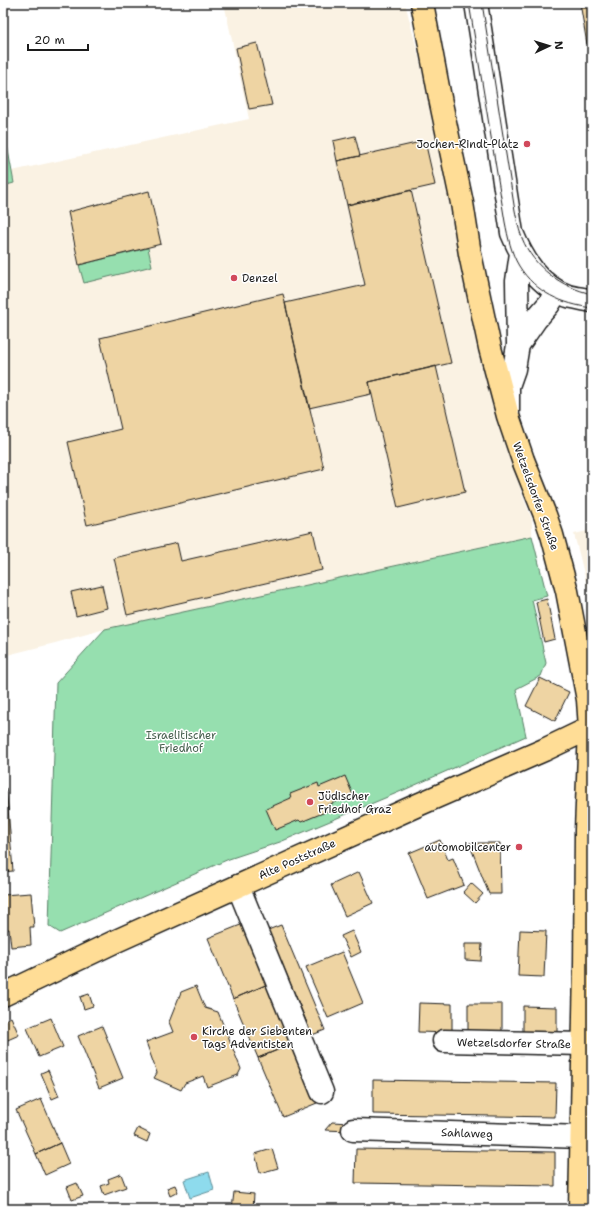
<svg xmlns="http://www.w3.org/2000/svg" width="595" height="1212" font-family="'Shantell Sans',sans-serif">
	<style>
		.built { fill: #faf2e3 }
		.green { fill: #96dfaf; stroke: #597e66 }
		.water { fill: #8edbed; stroke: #608f99 }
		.building { fill: #eed4a3; stroke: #1c1c1c }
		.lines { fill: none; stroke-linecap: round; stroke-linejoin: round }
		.minor-casing { stroke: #1c1c1c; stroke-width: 25 }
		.major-casing { stroke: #1c1c1c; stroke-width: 25 }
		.minor { stroke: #fff; stroke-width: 22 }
		.major { stroke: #ffdd96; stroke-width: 22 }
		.tram { stroke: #1c1c1c; stroke-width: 1 }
		.poi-dot { fill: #d1495b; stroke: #fff; stroke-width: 1.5 }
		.labels { text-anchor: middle; stroke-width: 3; stroke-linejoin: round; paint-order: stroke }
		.poi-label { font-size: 11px; fill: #1c1c1c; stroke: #fff; text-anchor: start }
		.street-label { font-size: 11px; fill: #1c1c1c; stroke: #fff }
		.park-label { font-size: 11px; fill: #47604f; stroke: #fff }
	</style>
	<rect width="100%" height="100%" fill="#fff"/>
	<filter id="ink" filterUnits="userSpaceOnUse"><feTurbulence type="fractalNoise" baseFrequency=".025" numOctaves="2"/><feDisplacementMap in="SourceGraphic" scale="8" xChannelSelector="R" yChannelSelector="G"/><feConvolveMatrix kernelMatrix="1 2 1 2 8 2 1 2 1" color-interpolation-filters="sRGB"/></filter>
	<g filter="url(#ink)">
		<path class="built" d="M224,3H405L428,92L444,168L451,206L480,351L523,497L532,519V536L105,629L55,643L3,656V186L14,183L12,171L249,119Z
			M592,530V605L574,534Z"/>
		<path class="green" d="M3,123L14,183L3,186Z
			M148,248L152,266L84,283L79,265Z
			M532,536L547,596L532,600L546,663L541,676L516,689L526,736L404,790L280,842L229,859L60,933L49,926L56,683L105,629Z"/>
		<path class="water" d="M209,1172L214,1190L190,1198L184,1180Z"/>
		<path class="building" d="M580,3H592V43L587,44Z
			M257,43L272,105L249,109L236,48Z
			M355,136L360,156L337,161L333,141Z
			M425,141L435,185L347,205L337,161Z
			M411,190L451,363L369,382L371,394L309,408L285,303L365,285L347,205Z
			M149,191L161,244L79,265L68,212Z
			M283,294L324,469L87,525L68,442L121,429L100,338Z
			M436,366L465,492L398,508L369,382Z
			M313,531L322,570L127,615L114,558L177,543L181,561Z
			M102,585L107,608L76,616L71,592Z
			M547,599L555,639L544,642L536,602Z
			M540,678L569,692L555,721L526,706Z
			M345,776L353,795L328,805L330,810L301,822L299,820L275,830L266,809L291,798L290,794L318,783L319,787Z
			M6,788L8,808L3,809V789Z
			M8,808L13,871L3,872V809Z
			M440,840L448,860L453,858L464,885L428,899L409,853Z
			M469,843H500L501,894H489Z
			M359,872L373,903L345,916L331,885Z
			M471,883L483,894L475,903L463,892Z
			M31,893L34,927H30L31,945L11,947L9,929L3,930V895Z
			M243,924L268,984L233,999L208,938Z
			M281,925L325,1030L312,1035L268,930Z
			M520,930L546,931L544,977L518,976Z
			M352,931L361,952L351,957L341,936Z
			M465,944H482L481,961L465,960Z
			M342,952L363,1003L328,1018L306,967Z
			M268,984L292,1044L258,1058L233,999Z
			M196,986L205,1008L218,1012L241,1069L238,1075L207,1087L203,1076L185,1083L181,1090L154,1078L157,1073L146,1042L173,1032L169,1022L181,992Z
			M89,994L93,1006L84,1009L80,997Z
			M419,1003L452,1004V1033L418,1032Z
			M468,1004H502V1033H468Z
			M523,1006L557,1007V1036L523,1035Z
			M11,1017L19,1035L3,1042V1021Z
			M51,1018L63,1047L39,1057L27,1028Z
			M102,1026L123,1078L99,1088L78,1036Z
			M292,1044L317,1103L283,1117L258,1058Z
			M48,1070L59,1096L52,1099L41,1073Z
			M373,1080L556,1083L555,1117L373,1114Z
			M41,1099L60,1143L36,1154L16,1110Z
			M332,1122L349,1123V1131L325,1130Z
			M138,1128L150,1134L147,1142L134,1136Z
			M60,1143L69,1164L45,1175L36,1154Z
			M272,1149L278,1168L260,1173L255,1154Z
			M356,1149L555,1152V1186L355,1183Z
			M121,1174L126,1187L104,1195L101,1186L109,1183L108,1179Z
			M77,1183L83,1196L72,1200L67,1187Z
			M175,1185L178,1192L170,1196L167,1188Z
			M234,1192L254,1194L253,1209H232Z"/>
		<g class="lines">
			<g class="minor-casing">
				<path id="minor" d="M476,3L512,233C523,260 539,286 568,296C575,298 584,299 592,301
					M518,345L536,319L549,304L557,291
					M508,411V386L514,369L518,345L517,281L521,253
					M238,886L322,1092
					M444,1041L584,1044
					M353,1130L582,1137"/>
			</g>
			<g class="major-casing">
				<path id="major" d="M422,3L441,103L462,203L470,254L490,348L508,416L523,460L545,515L552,535L567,591L588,700L590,728L586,830L585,968L580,1209
					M3,995L114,942L420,804L544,750L592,727"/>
			</g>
			<use href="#minor" class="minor"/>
			<use href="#major" class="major"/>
			<path class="tram" d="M469,3L505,222C508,237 511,253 519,266C536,293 562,304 592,308
				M482,3L514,205C516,216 518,227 522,238C534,268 561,287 592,294"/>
		</g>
	</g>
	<g class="poi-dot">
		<circle cx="527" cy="144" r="4"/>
		<circle cx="234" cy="278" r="4"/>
		<circle cx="310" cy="802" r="4"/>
		<circle cx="519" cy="847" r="4"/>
		<circle cx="194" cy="1037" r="4"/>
	</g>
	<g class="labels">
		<g class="poi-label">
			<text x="519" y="148" text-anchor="end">Jochen-Rindt-Platz</text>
			<text x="242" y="282">Denzel</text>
			<text x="318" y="800">Jüdischer<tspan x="318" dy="13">Friedhof Graz</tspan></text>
			<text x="511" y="851" text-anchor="end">automobilcenter</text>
			<text x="202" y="1035">Kirche der Siebenten<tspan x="202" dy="13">Tags Adventisten</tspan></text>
		</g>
		<g class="street-label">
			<text transform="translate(536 496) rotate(70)" y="4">Wetzelsdorfer Straße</text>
			<text transform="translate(297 859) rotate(-24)" y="4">Alte Poststraße</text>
			<text transform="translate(514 1043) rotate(1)" y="4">Wetzelsdorfer Straße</text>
			<text transform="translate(467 1133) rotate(2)" y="4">Sahlaweg</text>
		</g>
		<g class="park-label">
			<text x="181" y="739">Israelitischer<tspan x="181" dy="13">Friedhof</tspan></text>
		</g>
	</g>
	<rect width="595" height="1212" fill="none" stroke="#fff" stroke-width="16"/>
	<rect x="8" y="8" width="579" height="1196" fill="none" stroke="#1c1c1c" stroke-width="1.5" filter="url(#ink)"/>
	<g transform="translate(549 46) rotate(86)" stroke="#ffffff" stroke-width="3" paint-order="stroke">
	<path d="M0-3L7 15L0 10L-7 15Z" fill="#1c1c1c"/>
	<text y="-6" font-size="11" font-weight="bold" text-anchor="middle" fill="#1c1c1c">N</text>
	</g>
	<path d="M28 44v6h60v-6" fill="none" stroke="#1c1c1c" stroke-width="2"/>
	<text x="34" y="44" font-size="12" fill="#1c1c1c" stroke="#ffffff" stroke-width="3" paint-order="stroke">20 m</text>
</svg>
